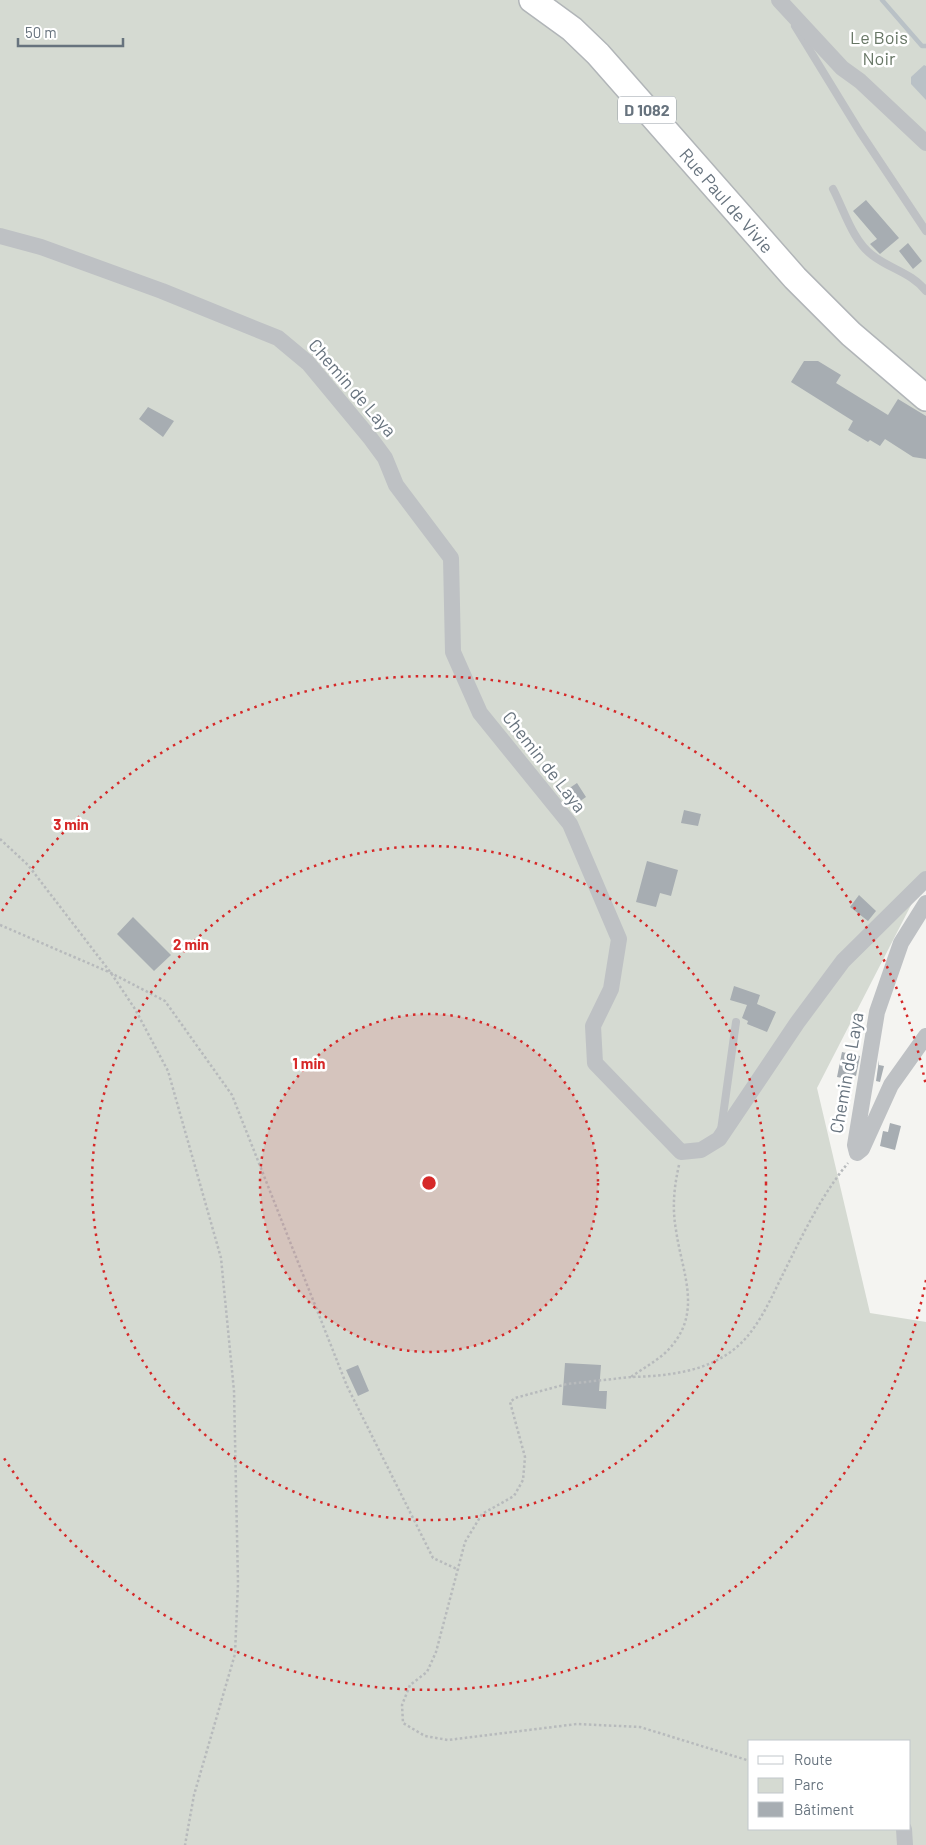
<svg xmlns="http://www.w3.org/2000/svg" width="926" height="1845" font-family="Barlow,sans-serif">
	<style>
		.green { fill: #d5dad2; fill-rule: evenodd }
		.water { fill: #b9c1c6 }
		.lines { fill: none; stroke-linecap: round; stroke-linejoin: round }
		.stream { stroke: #b9c1c6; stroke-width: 4.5 }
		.building { fill: #a7adb2 }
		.primary-casing { stroke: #b1b5b8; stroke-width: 28 }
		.path { stroke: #b7babc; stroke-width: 2.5; stroke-dasharray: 2.5 2.5; stroke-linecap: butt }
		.service { stroke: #bec1c4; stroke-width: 8 }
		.minor { stroke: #bec1c4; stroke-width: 16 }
		.primary { stroke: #fff; stroke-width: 25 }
		.ring { fill: none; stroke: #d62828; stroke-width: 2.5; stroke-dasharray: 2.5 5 }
		.labels { text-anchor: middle; stroke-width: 5; stroke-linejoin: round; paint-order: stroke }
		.shield { fill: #fff; stroke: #959da5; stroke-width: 1 }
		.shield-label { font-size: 16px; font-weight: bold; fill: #67737e }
		.park-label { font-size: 18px; fill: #677665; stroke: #fff }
		.street-label { font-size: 18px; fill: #67737e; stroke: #fff }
		.centre { fill: #d62828; stroke: #fff; stroke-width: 2.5 }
		.ring-label { font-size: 15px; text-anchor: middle; font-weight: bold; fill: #d62828; stroke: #fff; stroke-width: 5; stroke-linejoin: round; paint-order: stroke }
	</style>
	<rect width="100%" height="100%" fill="#f4f4f1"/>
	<path class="green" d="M0,0H926V876L817,1088L870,1313L926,1322V1845H0ZM750,1741H910V1829H750Z"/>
	<path class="water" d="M924,65L926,66V100L911,84V77Z"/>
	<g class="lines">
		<path class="stream" d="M882,0L922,46H926"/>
	</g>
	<path class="building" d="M866,200L899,238L880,254L870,244L877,239L853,211Z
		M908,243L922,261L913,269L899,251Z
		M804,361H818L841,375L836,383L888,415L898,399L926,416V459L913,457L885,439L880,446L870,440L868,442L848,430L853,421L791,382Z
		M148,407L174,421L163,437L139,419Z
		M577,783L586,797L576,804L568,789Z
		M684,810L701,814L698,826L681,823Z
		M647,861L678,870L671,896L660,893L656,907L636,902Z
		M859,895L876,911L868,921L850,907Z
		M133,917L171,955L154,971L117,934Z
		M734,986L760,995L757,1004L776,1012L767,1032L747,1024L748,1021L742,1018L747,1005L730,1000Z
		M842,1052L860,1056L856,1076L853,1075L852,1080L837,1077Z
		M879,1060V1065L884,1066L880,1082L876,1081Z
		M890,1123L901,1126L895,1150L880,1146L883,1131L888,1132Z
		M565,1363L601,1365L599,1391H607L606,1409L562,1405Z
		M358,1365L369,1391L358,1396L346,1370Z"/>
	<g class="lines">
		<g class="primary-casing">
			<path id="primary" d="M532,0L572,29L598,54L795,278L851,334L926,398"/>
		</g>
		<path class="path" d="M0,839L28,865L111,973L135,1009L168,1071L221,1258L234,1391L238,1583L235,1654L194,1795L185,1845
			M0,925L111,973L165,1001L232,1095L347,1386L433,1558L459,1570
			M679,1165C674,1187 672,1208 676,1230C682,1274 705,1315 665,1353C655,1362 642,1369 631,1377C664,1376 700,1373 729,1353C756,1335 770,1300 784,1272C803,1234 821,1196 848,1163
			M631,1377L567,1384L515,1398L510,1402L525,1457L523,1480L514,1496L482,1514L465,1542L436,1652L427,1672L410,1685L402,1705L403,1723L425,1736L448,1740L577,1724L640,1727L750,1761"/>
		<path class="service" d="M795,26L860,132L926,231
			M833,189C844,210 853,241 872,255C890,269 912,273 926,291
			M721,1130L736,1022"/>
		<path class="minor" d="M779,0L842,68L860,81L926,143
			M0,236L41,247L162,291L278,338L308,363L371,439L385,458L396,485L451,558L453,652L480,713L570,824L619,939L611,989L593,1026L595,1063L681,1152L701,1150L719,1139L797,1023L843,961L926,879
			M926,903L901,943L877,1012L855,1145L857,1153L862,1149L891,1085L926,1036
			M904,1829L905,1845"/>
		<use href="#primary" class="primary"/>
	</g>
	<circle cx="429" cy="1183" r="169" fill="#d62828" fill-opacity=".12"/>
	<g class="ring">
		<circle cx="429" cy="1183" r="169"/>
		<circle cx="429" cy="1183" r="337"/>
		<path d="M926 1280A506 506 0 0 1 2 1455M2 911A506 506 0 0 1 926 1086"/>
	</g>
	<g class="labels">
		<rect class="shield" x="618" y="96.5" width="58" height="27" rx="4"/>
		<g class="shield-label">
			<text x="647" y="116">D 1082</text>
		</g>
		<g class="park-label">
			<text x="879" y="44">Le Bois<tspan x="879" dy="21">Noir</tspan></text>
		</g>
		<g class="street-label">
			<text transform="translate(726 201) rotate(49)" y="6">Rue Paul de Vivie</text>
			<text transform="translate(352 388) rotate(49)" y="6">Chemin de Laya</text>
			<text transform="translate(544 762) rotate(52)" y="6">Chemin de Laya</text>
			<text transform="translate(847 1073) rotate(-80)" y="6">Chemin de Laya</text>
		</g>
	</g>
	<circle cx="429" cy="1183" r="8" class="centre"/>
	<g class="ring-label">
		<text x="71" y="830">3 min</text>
		<text x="191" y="950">2 min</text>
		<text x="309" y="1069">1 min</text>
	</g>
	<rect x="748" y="1740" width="162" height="90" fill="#ffffff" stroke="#c2c7cb"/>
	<rect x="758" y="1756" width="25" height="8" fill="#ffffff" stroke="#c2c7cb"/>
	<text x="794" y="1765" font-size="15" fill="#67737e">Route</text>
	<rect x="758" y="1778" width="25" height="15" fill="#d5dad2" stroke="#c2c7cb"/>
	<text x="794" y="1790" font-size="15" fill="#67737e">Parc</text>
	<rect x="758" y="1802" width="25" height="15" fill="#a7adb2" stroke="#c2c7cb"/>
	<text x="794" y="1815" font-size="15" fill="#67737e">Bâtiment</text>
	<path d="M18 38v8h105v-8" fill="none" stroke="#67737e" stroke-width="2.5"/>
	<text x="25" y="38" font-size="15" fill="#67737e" stroke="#ffffff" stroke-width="4" paint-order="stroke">50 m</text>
</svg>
